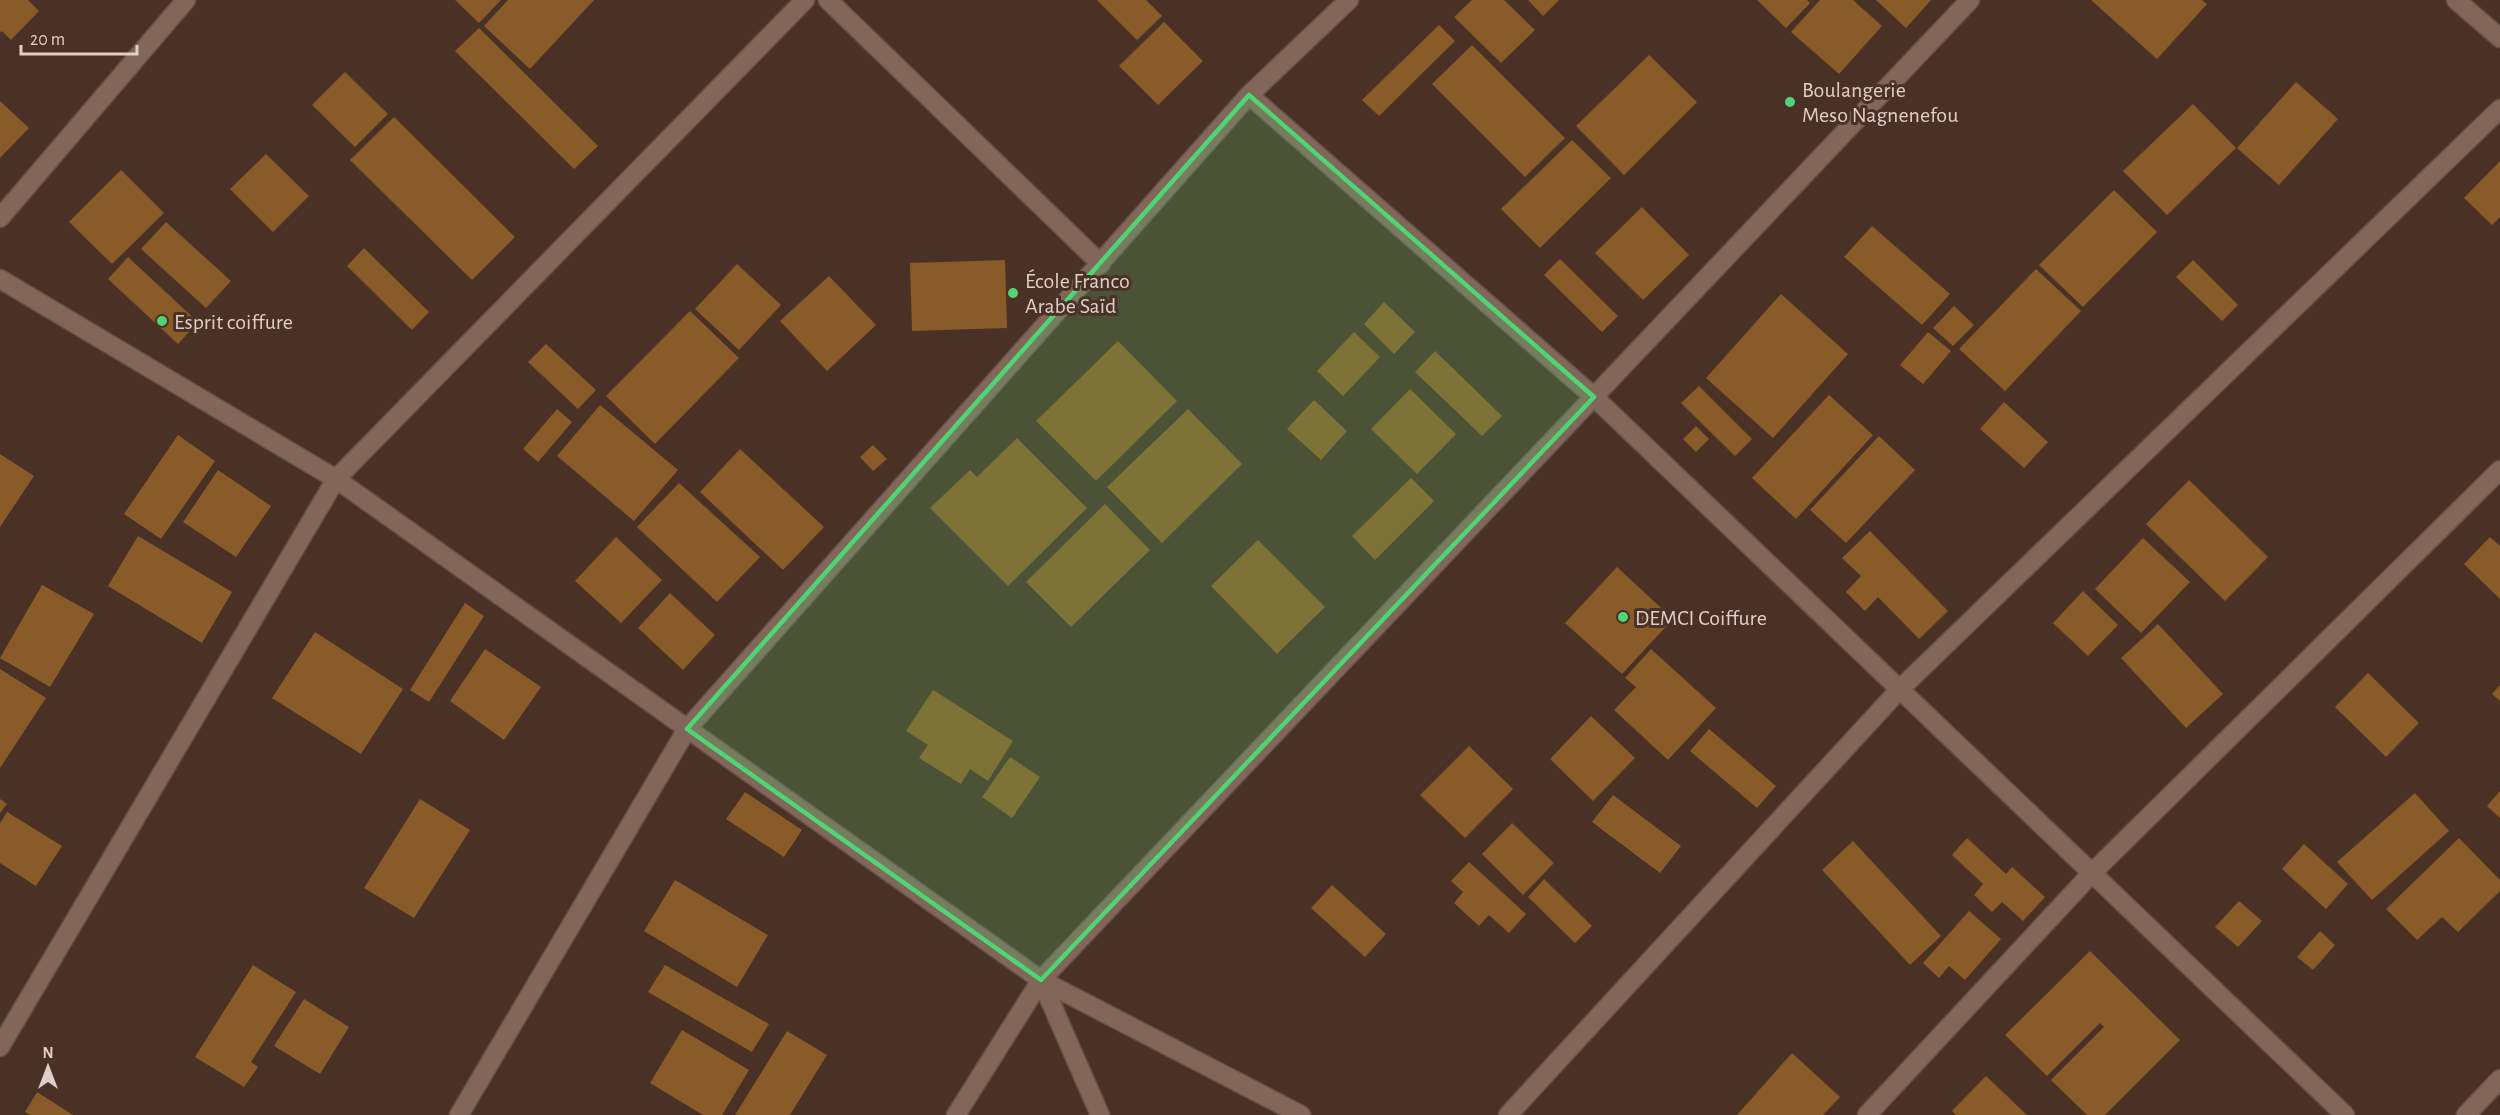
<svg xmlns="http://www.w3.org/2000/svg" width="2500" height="1115" font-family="'Alegreya Sans',sans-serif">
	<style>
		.building { fill: #895b28 }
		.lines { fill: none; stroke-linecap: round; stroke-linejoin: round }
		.street-casing { stroke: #645046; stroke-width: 21 }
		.street { stroke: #82665a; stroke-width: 18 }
		.marked { fill: #4ed675; fill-opacity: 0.2; stroke: #4ed675; stroke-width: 4.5; stroke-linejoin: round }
		.poi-dot { fill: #4ed675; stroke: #4a3126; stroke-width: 2 }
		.labels { text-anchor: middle; stroke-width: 6; stroke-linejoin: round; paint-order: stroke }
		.poi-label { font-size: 22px; fill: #dfcfc8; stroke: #4a3126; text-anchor: start }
	</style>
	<rect width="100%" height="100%" fill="#4a3126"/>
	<path class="building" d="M0,0H28L39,11L11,40L2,31L0,33Z
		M455,0H501L479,23Z
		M508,0H594L530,69L484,26Z
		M1097,0H1146L1162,16L1137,40Z
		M1472,0H1504L1535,30L1501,63L1454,17Z
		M1528,0H1559L1543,16Z
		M1757,0H1807L1810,3L1786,28Z
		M1820,0H1853L1882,26L1839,74L1791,32Z
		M1876,0H1931L1906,28Z
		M2091,0H2202L2207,4L2157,59Z
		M1164,22L1203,61L1158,105L1119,66Z
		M1439,25L1455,41L1379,116L1362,100Z
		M479,28L598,146L574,169L455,51Z
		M1472,45L1565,138L1525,177L1432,84Z
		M1649,55L1697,102L1624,175L1576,126Z
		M345,72L388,114L355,147L312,105Z
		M2296,82L2338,119L2279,185L2237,148Z
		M0,101L29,128L0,158Z
		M2193,104L2236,148L2167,215L2123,171Z
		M394,117L515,237L472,280L350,160Z
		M1572,140L1611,178L1540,248L1501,209Z
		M266,154L309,196L273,232L230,189Z
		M2500,161V217L2492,225L2464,198Z
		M121,170L164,213L112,264L69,222Z
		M2114,190L2157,232L2083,307L2039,265Z
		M1642,207L1689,255L1643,300L1595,253Z
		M166,222L231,281L206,308L141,249Z
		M1872,226L1950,294L1922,325L1844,257Z
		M364,248L429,312L412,330L347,266Z
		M128,257L198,322L178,344L108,279Z
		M1560,259L1618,316L1602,332L1544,275Z
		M1005,260L1007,328L912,331L910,263Z
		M2193,260L2238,305L2222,321L2176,277Z
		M737,264L781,305L739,350L695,309Z
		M2036,269L2081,311L2005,391L1959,349Z
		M829,276L876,325L827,371L780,321Z
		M1781,294L1848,354L1773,438L1706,378Z
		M1384,302L1415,332L1394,354L1364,324Z
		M1954,306L1974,325L1953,346L1933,328Z
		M690,311L739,358L655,444L606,396Z
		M1354,332L1380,357L1343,396L1317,371Z
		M1928,332L1951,351L1923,384L1900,365Z
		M1118,341L1177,401L1096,481L1036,421Z
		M546,344L596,390L578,409L528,362Z
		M1435,351L1502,416L1482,436L1415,372Z
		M1699,386L1752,439L1735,456L1681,403Z
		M1410,389L1456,434L1417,474L1371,429Z
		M1829,395L1873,435L1796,519L1752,478Z
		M1314,400L1347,431L1321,460L1287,429Z
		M2004,402L2048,442L2024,468L1980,429Z
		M600,405L678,470L634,521L557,456Z
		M557,409L572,422L538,462L523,449Z
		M1188,409L1242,464L1162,543L1107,487Z
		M1696,426L1709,439L1696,452L1683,439Z
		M178,435L215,461L161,539L124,514Z
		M1879,436L1915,470L1846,543L1810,510Z
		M1017,438L1087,508L1008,586L930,508L970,470L977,477Z
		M873,445L887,459L873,471L860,457Z
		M740,449L824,527L783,570L700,492Z
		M0,454L34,476L0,527Z
		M218,470L271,506L236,557L183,522Z
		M1411,478L1434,501L1375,560L1352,536Z
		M2189,480L2268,557L2225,601L2146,524Z
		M679,483L760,557L717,602L637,527Z
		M1105,504L1150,550L1071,627L1026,582Z
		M1870,531L1948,611L1919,639L1878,597L1865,611L1846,592L1861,576L1842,558Z
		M138,536L232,592L202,643L108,586Z
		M616,537L662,580L621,623L575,581Z
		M2490,537L2500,546V599L2464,564Z
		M2143,538L2190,582L2141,633L2095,589Z
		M1258,540L1325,607L1277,654L1211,586Z
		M1617,567L1673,619L1622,674L1565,623Z
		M42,585L94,614L50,687L0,658Z
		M2083,591L2118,625L2088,656L2053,623Z
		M670,593L715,635L683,670L638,628Z
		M465,603L484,616L429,702L410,690Z
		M2158,624L2223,694L2186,728L2121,658Z
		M315,632L403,689L361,754L272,698Z
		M485,649L541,687L504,740L450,701Z
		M1651,649L1716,708L1668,760L1614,710L1636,687L1625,678Z
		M0,669L46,698L0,768Z
		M2368,673L2419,723L2386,757L2335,707Z
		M2500,685V701L2492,694Z
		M933,690L1013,741L988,781L970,769L961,784L919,758L928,745L906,731Z
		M1591,716L1635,758L1593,801L1550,759Z
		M1709,729L1776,786L1757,808L1690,751Z
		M1469,746L1513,789L1465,838L1420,795Z
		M1010,757L1040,777L1012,818L982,797Z
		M2500,791V818L2487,806Z
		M745,792L802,830L784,857L726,819Z
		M2415,793L2449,831L2372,900L2337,862Z
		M1613,795L1681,846L1660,873L1592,822Z
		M0,799L7,804L0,813Z
		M420,799L470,830L414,918L364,888Z
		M7,812L62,846L36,886L0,863V823Z
		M1512,823L1554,863L1523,895L1482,854Z
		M1967,838L2006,874L2012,867L2045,897L2023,921L2002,902L1992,912L1974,895L1983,884L1952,855Z
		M2459,838L2500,880V891L2458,932L2442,917L2417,940L2386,909Z
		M1853,841L1941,936L1910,965L1822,870Z
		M2304,844L2348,884L2326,909L2282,869Z
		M1469,862L1526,914L1509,933L1489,915L1479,926L1454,903L1463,892L1451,881Z
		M1544,879L1592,926L1575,943L1528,897Z
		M675,880L768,935L737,987L644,931Z
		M1332,885L1386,934L1365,957L1311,908Z
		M2239,901L2262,921L2238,947L2215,927Z
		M1969,911L2001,939L1965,980L1949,966L1939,978L1923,963Z
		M2320,931L2335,945L2313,970L2297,957Z
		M2090,951L2180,1040L2105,1115H2087L2051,1080L2104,1027L2100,1023L2047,1076L2005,1035Z
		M253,965L296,992L251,1062L258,1067L244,1087L195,1057Z
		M665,965L769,1024L752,1052L648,992Z
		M304,999L349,1027L320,1074L274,1046Z
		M682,1030L749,1070L722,1115H703L650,1083Z
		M787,1031L827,1055L790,1115H735Z
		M1792,1053L1840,1097L1823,1115H1737Z
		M1986,1076L2027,1115H1956L1952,1111Z
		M37,1092L73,1115H30L25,1112Z"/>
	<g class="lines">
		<g class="street-casing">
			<path id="street" d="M828,0L1101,264
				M2456,0L2500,38
				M1249,95L1594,397L2345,1115
				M0,218L186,0
				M0,279L336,479L1041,980L1301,1115
				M1041,980L1100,1115
				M0,1047L336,479L805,0
				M459,1115L687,729L1249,95L1349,0
				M956,1115L1041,980L1970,0
				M1508,1115L1900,689L2500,109
				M1867,1115L2092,873L2500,470
				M2466,1115L2500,1079"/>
		</g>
		<use href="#street" class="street"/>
	</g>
	<path class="marked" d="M1249,95L1594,397L1041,980L687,729Z"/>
	<g class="poi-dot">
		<circle cx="1790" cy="102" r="6"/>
		<circle cx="1013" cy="293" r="6"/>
		<circle cx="162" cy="321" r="6"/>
		<circle cx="1623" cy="617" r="6"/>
	</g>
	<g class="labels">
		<g class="poi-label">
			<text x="1802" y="97">Boulangerie<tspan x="1802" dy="25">Meso Nagnenefou</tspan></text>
			<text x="1025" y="288">École Franco<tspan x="1025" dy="25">Arabe Saïd</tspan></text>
			<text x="174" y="329">Esprit coiffure</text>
			<text x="1635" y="625">DEMCI Coiffure</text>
		</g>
	</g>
	<g transform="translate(48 1067)" stroke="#4a3126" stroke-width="4.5" paint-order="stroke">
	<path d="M0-4.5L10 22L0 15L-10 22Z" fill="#dfcfc8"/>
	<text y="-9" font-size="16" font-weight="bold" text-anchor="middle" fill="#dfcfc8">N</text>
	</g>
	<path d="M21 45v9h116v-9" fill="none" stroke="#dfcfc8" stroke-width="3"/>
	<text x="30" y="45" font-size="18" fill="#dfcfc8" stroke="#4a3126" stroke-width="4.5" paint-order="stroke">20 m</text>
</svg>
